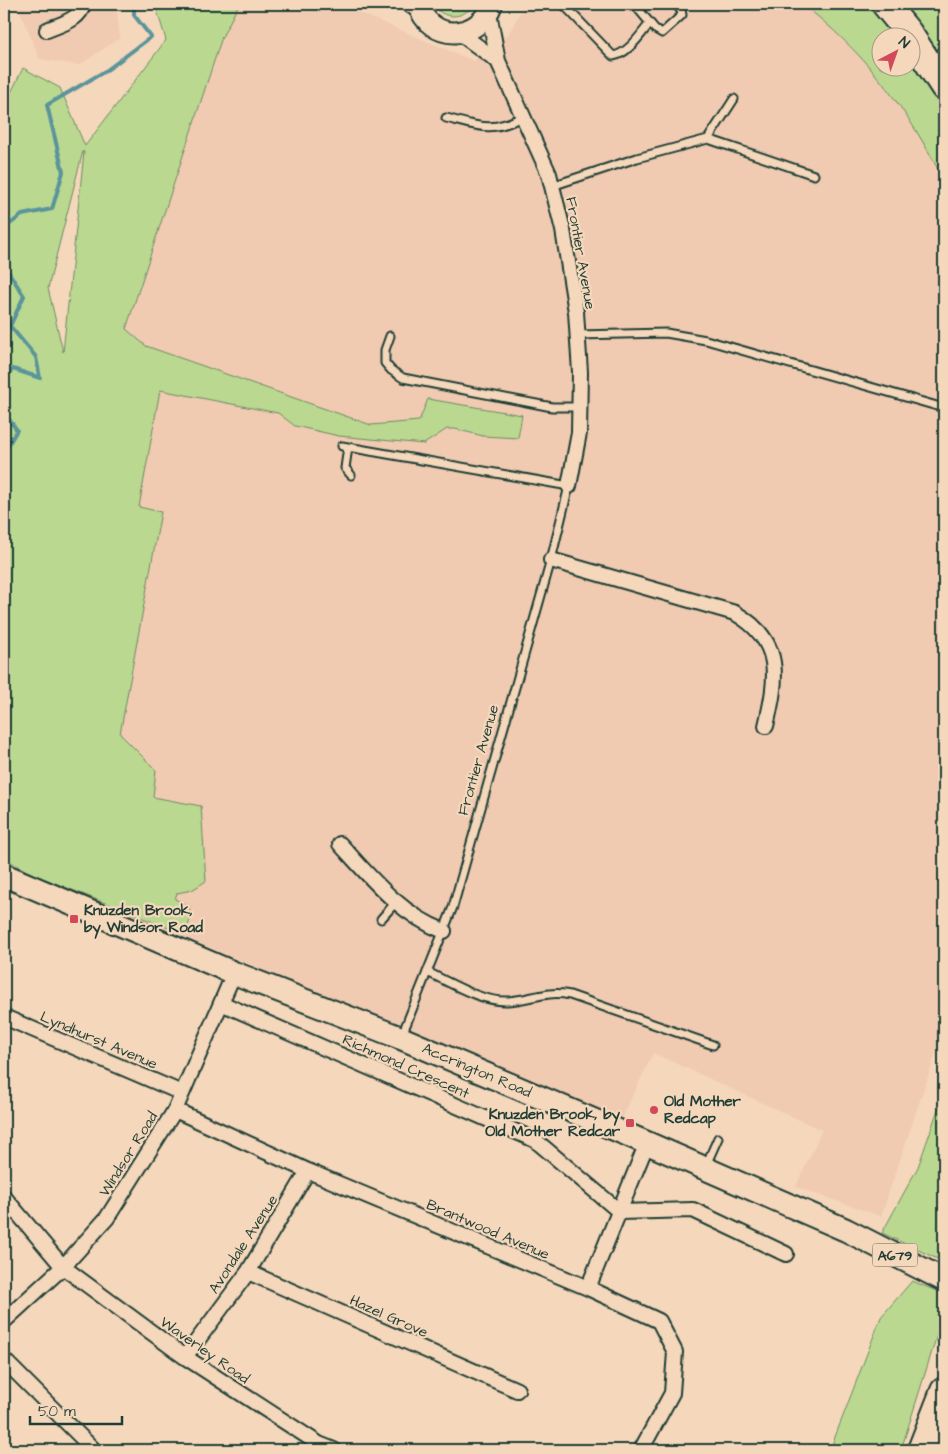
<svg xmlns="http://www.w3.org/2000/svg" width="948" height="1454" font-family="'Architects Daughter',sans-serif">
	<style>
		.built { fill: #f0cab1 }
		.green { fill: #bad890; stroke: #6c8a62; fill-rule: evenodd }
		.lines { fill: none; stroke-linecap: round; stroke-linejoin: round }
		.stream { stroke: #5a949b; stroke-width: 4 }
		.lane-casing { stroke: #1f3d34; stroke-width: 11 }
		.street-casing { stroke: #1f3d34; stroke-width: 18 }
		.secondary-casing { stroke: #1f3d34; stroke-width: 24 }
		.primary-casing { stroke: #1f3d34; stroke-width: 26 }
		.highway-casing { stroke: #1f3d34; stroke-width: 30 }
		.lane { stroke: #f5d7bb; stroke-width: 7 }
		.street { stroke: #f5d7bb; stroke-width: 14 }
		.secondary { stroke: #f5d7bb; stroke-width: 20 }
		.primary { stroke: #f5d7bb; stroke-width: 22 }
		.highway { stroke: #f5d7bb; stroke-width: 26 }
		.poi-dot { fill: #d1495b; stroke: #f5d7bb; stroke-width: 2 }
		.labels { text-anchor: middle; stroke-width: 4.5; stroke-linejoin: round; paint-order: stroke }
		.shield { fill: #f5d7bb; stroke: #5f6b5c; stroke-width: 1 }
		.shield-label { font-size: 14px; font-weight: bold; fill: #1f3d34 }
		.street-label { font-size: 15px; fill: #1f3d34; stroke: #f5d7bb }
		.poi-label { font-size: 15px; font-weight: bold; fill: #1f3d34; stroke: #f5d7bb; text-anchor: start }
	</style>
	<rect width="100%" height="100%" fill="#f5d7bb"/>
	<filter id="ink" filterUnits="userSpaceOnUse"><feTurbulence type="fractalNoise" baseFrequency=".02" numOctaves="2"/><feDisplacementMap in="SourceGraphic" scale="10" xChannelSelector="R" yChannelSelector="G"/><feConvolveMatrix kernelMatrix="1 2 1 2 8 2 1 2 1" color-interpolation-filters="sRGB"/></filter>
	<g filter="url(#ink)">
		<path class="built" d="M17,4H116L120,38L79,65L40,59Z
			M184,4H338L474,61L508,35L525,4H802L829,25L871,68L909,117L937,165L944,181V1029L881,1216L796,1187L822,1130L653,1053L622,1118L32,874L119,772L85,147L169,37Z"/>
		<path class="green" d="M155,4H239L222,37L126,329L146,346L371,425L419,421L428,399L522,415L518,438L483,436L455,429H447L424,444L339,436L295,426L278,413L160,390L139,507L161,512L120,734L156,770L153,797L201,806L206,881L192,890L177,893L175,899L189,906C191,917 191,927 181,933L32,874L4,858V107L23,68L60,88L85,146L166,40ZM83,151L84,152L63,352L48,288Z
			M432,4H474C463,20 443,20 432,4Z
			M802,4H873L899,37L880,38V68H910L911,53L944,103V181C910,112 863,50 802,4Z
			M903,4H944V62Z
			M944,1092V1262L882,1233L918,1167Z
			M912,1281L944,1294V1313L901,1450H830L881,1317Z"/>
		<g class="lines">
			<path class="stream" d="M4,239L6,227L22,215L52,209L63,172L47,105L107,70L151,37L134,15V4
				M4,265L24,296L10,326L36,357L40,378L13,369L4,378
				M4,413L17,430L4,452
				M4,504V506"/>
			<g class="lane-casing">
				<path id="lane" d="M402,4L416,13
					M563,4L613,56C628,54 641,34 650,23
					M634,4L655,29L662,33L682,15L681,10L675,4
					M446,118C478,126 492,134 523,116
					M708,139L734,99
					M552,186L637,158L708,139L814,175
					M577,335L666,333L706,340L944,408
					M390,336L385,350V363L391,370L403,378L552,407H579
					M342,446L569,486L551,560L453,907L402,1035
					M348,447L345,468L351,475
					M381,919L396,902
					M427,972C452,983 480,1002 508,1001C531,1000 545,990 570,995L713,1045
					M706,1165L718,1138"/>
			</g>
			<g class="street-casing">
				<path id="street" d="M489,13L498,61L549,174L563,230L576,312L580,372L579,433L569,486
					M47,30C61,24 80,20 83,4
					M458,32L498,61
					M551,560L735,613C784,641 777,679 766,726
					M340,844C371,878 401,915 444,931
					M221,1003L535,1140L620,1212L693,1210L786,1254
					M4,1017L182,1093
					M175,1110L308,1171L588,1288L659,1321L675,1352L672,1393L641,1450
					M4,1197L63,1267L185,1357L319,1444L334,1450
					M248,1272L517,1390
					M588,1288L647,1143
					M4,1321L63,1267L107,1218L175,1110L234,973
					M185,1357L248,1272L308,1171
					M4,1360L94,1450"/>
			</g>
			<g class="secondary-casing">
				<path id="secondary" d="M418,4C430,43 479,41 492,4"/>
			</g>
			<g class="primary-casing">
				<path id="primary" d="M4,875L234,973L401,1038L647,1143L846,1230L944,1280"/>
			</g>
			<g class="highway-casing">
				<path id="highway" d="M885,4L908,32L944,87
					M921,1450L944,1391"/>
			</g>
			<use href="#lane" class="lane"/>
			<use href="#street" class="street"/>
			<use href="#secondary" class="secondary"/>
			<use href="#primary" class="primary"/>
			<use href="#highway" class="highway"/>
		</g>
	</g>
	<g class="poi-dot">
		<rect x="69" y="914" width="10" height="10" rx="2.5"/>
		<circle cx="654" cy="1110" r="5"/>
		<rect x="625" y="1118" width="10" height="10" rx="2.5"/>
	</g>
	<g class="labels">
		<rect class="shield" x="872.5" y="1243.5" width="45" height="23" rx="4"/>
		<g class="shield-label">
			<text x="895" y="1260">A679</text>
		</g>
		<g class="street-label">
			<text transform="translate(581 253) rotate(80)" y="5">Frontier Avenue</text>
			<text transform="translate(478 760) rotate(-74)" y="5">Frontier Avenue</text>
			<text transform="translate(99 1040) rotate(23)" y="5">Lyndhurst Avenue</text>
			<text transform="translate(406 1066) rotate(24)" y="5">Richmond Crescent</text>
			<text transform="translate(477 1070) rotate(23)" y="5">Accrington Road</text>
			<text transform="translate(128 1154) rotate(-58)" y="5">Windsor Road</text>
			<text transform="translate(488 1229) rotate(23)" y="5">Brantwood Avenue</text>
			<text transform="translate(243 1244) rotate(-57)" y="5">Avondale Avenue</text>
			<text transform="translate(389 1316) rotate(24)" y="5">Hazel Grove</text>
			<text transform="translate(205 1350) rotate(35)" y="5">Waverley Road</text>
		</g>
		<g class="poi-label">
			<text x="84" y="915">Knuzden Brook,<tspan x="84" dy="17">by Windsor Road</tspan></text>
			<text x="664" y="1106">Old Mother<tspan x="664" dy="17">Redcap</tspan></text>
			<text x="620" y="1119" text-anchor="end">Knuzden Brook, by<tspan x="620" dy="17">Old Mother Redcar</tspan></text>
		</g>
	</g>
	<rect width="948" height="1454" fill="none" stroke="#f5d7bb" stroke-width="20"/>
	<rect x="10" y="10" width="928" height="1434" fill="none" stroke="#1f3d34" stroke-width="2" filter="url(#ink)"/>
	<g transform="translate(896 52) rotate(41)"><circle r="24" fill="#f5d7bb" stroke="#9f9985"/>
	<path d="M0-4L9 19L0 12L-9 19Z" fill="#d1495b"/>
	<text y="-8" font-size="14" font-weight="bold" text-anchor="middle" fill="#1f3d34">N</text>
	</g>
	<path d="M30 1416v8h92v-8" fill="none" stroke="#1f3d34" stroke-width="2.5"/>
	<text x="38" y="1416" font-size="15" fill="#1f3d34" stroke="#f5d7bb" stroke-width="4" paint-order="stroke">50 m</text>
</svg>
